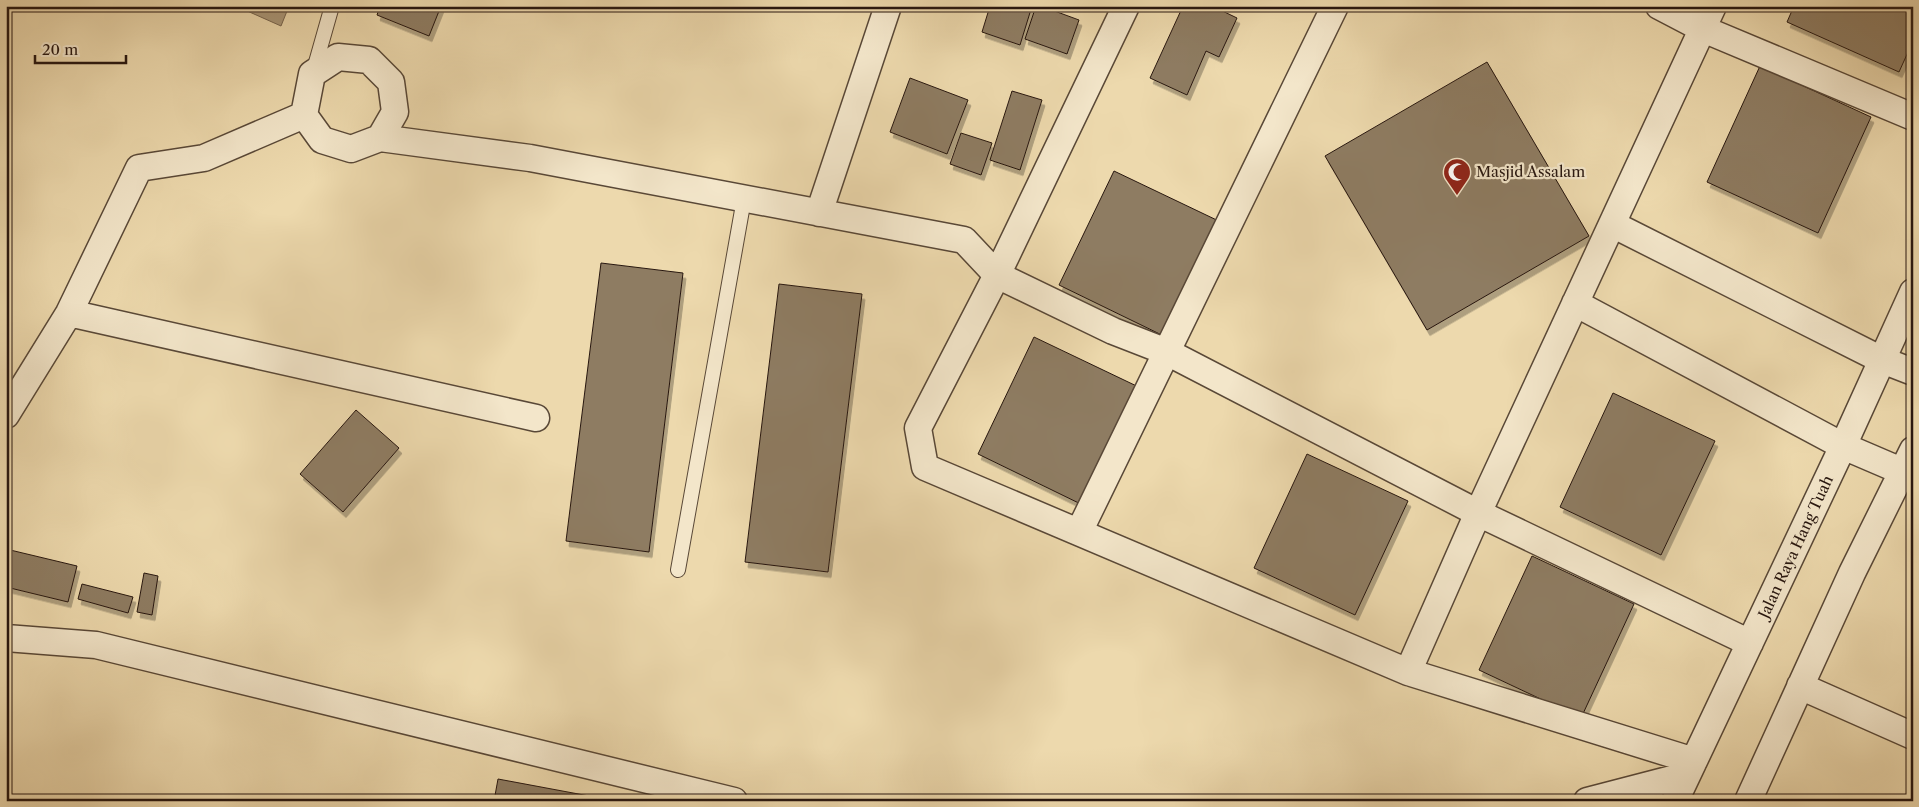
<svg xmlns="http://www.w3.org/2000/svg" width="1919" height="807" font-family="'Libre Caslon Text',serif">
	<style>
		.water { fill: #aa9778; stroke: #76644e }
		.building { fill: #8e7c62; stroke: #281710; filter: url(#shadow) }
		.lines { fill: none; stroke-linecap: round; stroke-linejoin: round }
		.service-casing { stroke: #594837; stroke-width: 16 }
		.minor-casing { stroke: #594837; stroke-width: 29 }
		.service { stroke: #f3e6ca; stroke-width: 14 }
		.minor { stroke: #f3e6ca; stroke-width: 26 }
		.labels { text-anchor: middle; stroke-width: 4.5; stroke-linejoin: round; paint-order: stroke }
		.poi-label { font-size: 15px; fill: #281710; stroke: #f3e6ca; text-anchor: start }
		.street-label { font-size: 15px; fill: #281710; stroke: #f3e6ca }
	</style>
	<defs>
		<filter id="shadow"><feDropShadow dx="3" dy="5.5" stdDeviation="0" flood-color="#0004"/></filter>
	</defs>
	<rect width="100%" height="100%" fill="#edd9ad"/>
	<filter id="stains"><feTurbulence type="fractalNoise" baseFrequency=".004" numOctaves="4"/><feColorMatrix values="0 0 0 0 .2 0 0 0 0 .09 0 0 0 0 .02 0 0 0 .5 -.17"/></filter>
	<radialGradient id="worn" r=".72"><stop offset=".6" stop-color="#630" stop-opacity="0"/><stop offset="1" stop-color="#630" stop-opacity=".3"/></radialGradient>
	<path class="water" d="M236,6H289L281,26Z"/>
	<path class="building" d="M380,6H441L429,36L377,15Z
		M990,6H1032L1020,45L982,32Z
		M1036,6H1041L1079,20L1067,54L1025,39Z
		M1183,6H1212L1237,18L1219,57L1206,51L1187,95L1150,78Z
		M1794,6H1913V41L1899,72L1787,22Z
		M1487,62L1589,236L1427,330L1325,156Z
		M1760,66L1871,117L1818,233L1707,182Z
		M910,78L968,100L947,154L890,132Z
		M1012,91L1042,100L1020,170L990,160Z
		M961,133L992,143L981,175L950,164Z
		M1114,171L1225,224L1170,339L1059,285Z
		M601,263L683,273L649,552L566,541Z
		M779,284L862,294L828,572L745,562Z
		M1034,337L1147,391L1091,509L978,454Z
		M1613,393L1715,441L1661,555L1560,507Z
		M356,410L399,448L343,512L300,474Z
		M1307,454L1408,501L1355,615L1254,568Z
		M6,549L77,566L68,602L6,587Z
		M1532,556L1634,604L1581,718L1479,670Z
		M144,573L158,576L152,615L137,612Z
		M82,584L133,597L128,613L78,599Z
		M498,779L616,801H494Z"/>
	<g class="lines">
		<g class="service-casing">
			<path id="service" d="M313,73L332,6
				M678,570L744,199"/>
		</g>
		<g class="minor-casing">
			<path id="minor" d="M1126,6L997,275L918,428L925,467L1408,672L1694,761
				M1659,6L1703,29L1913,117
				M338,57L369,60L391,82L395,112L380,138L351,149L322,140L304,115L312,74Z
				M380,138L530,158L964,240L997,275L1113,331L1167,352L1478,513L1713,6
				M819,213L888,6
				M1612,224L1882,360L1913,372
				M1575,303L1843,446L1913,476
				M69,313L536,418
				M6,415L69,313L139,168L204,158L304,115
				M1079,532L1335,6
				M6,638L96,645L734,801
				M1408,672L1478,513L1750,643
				M1800,686L1913,736
				M1587,801L1687,775
				M1675,801L1843,446L1913,292
				M1748,801L1852,573L1913,450"/>
		</g>
		<use href="#service" class="service"/>
		<use href="#minor" class="minor"/>
	</g>
	<defs>
		<g id="mosque-pin" transform="scale(1.4375)"><path d="M0 17L-7.5 6A9.5 9.5 0 1 1 7.5 6Z" fill="#8f2418" stroke="#f3e6ca"/><path d="M3.5-4.9A6 6 0 1 0 3.5 4.9A5 5 0 1 1 3.5-4.9Z" fill="#fff"/></g>
	</defs>
	<g fill-rule="evenodd">
		<use href="#mosque-pin" x="1457" y="172"/>
	</g>
	<g class="labels">
		<g class="poi-label">
			<text x="1476" y="177">Masjid Assalam</text>
		</g>
		<g class="street-label">
			<text transform="translate(1796 547) rotate(-65)" y="5">Jalan Raya Hang Tuah</text>
		</g>
	</g>
	<rect width="1919" height="807" fill="none" stroke="#edd9ad" stroke-width="25"/>
	<rect x="8" y="8" width="1904" height="792" fill="none" stroke="#281710" stroke-width="2.5"/>
	<rect x="12" y="12" width="1894" height="782" fill="none" stroke="#281710"/>
	<path d="M35 55v8h91v-8" fill="none" stroke="#281710" stroke-width="2.5"/>
	<text x="42" y="55" font-size="15" fill="#281710" stroke="#f3e6ca" stroke-width="4" paint-order="stroke">20 m</text>
	<rect width="100%" height="100%" filter="url(#stains)"/>
	<rect width="100%" height="100%" fill="url(#worn)"/>
</svg>
